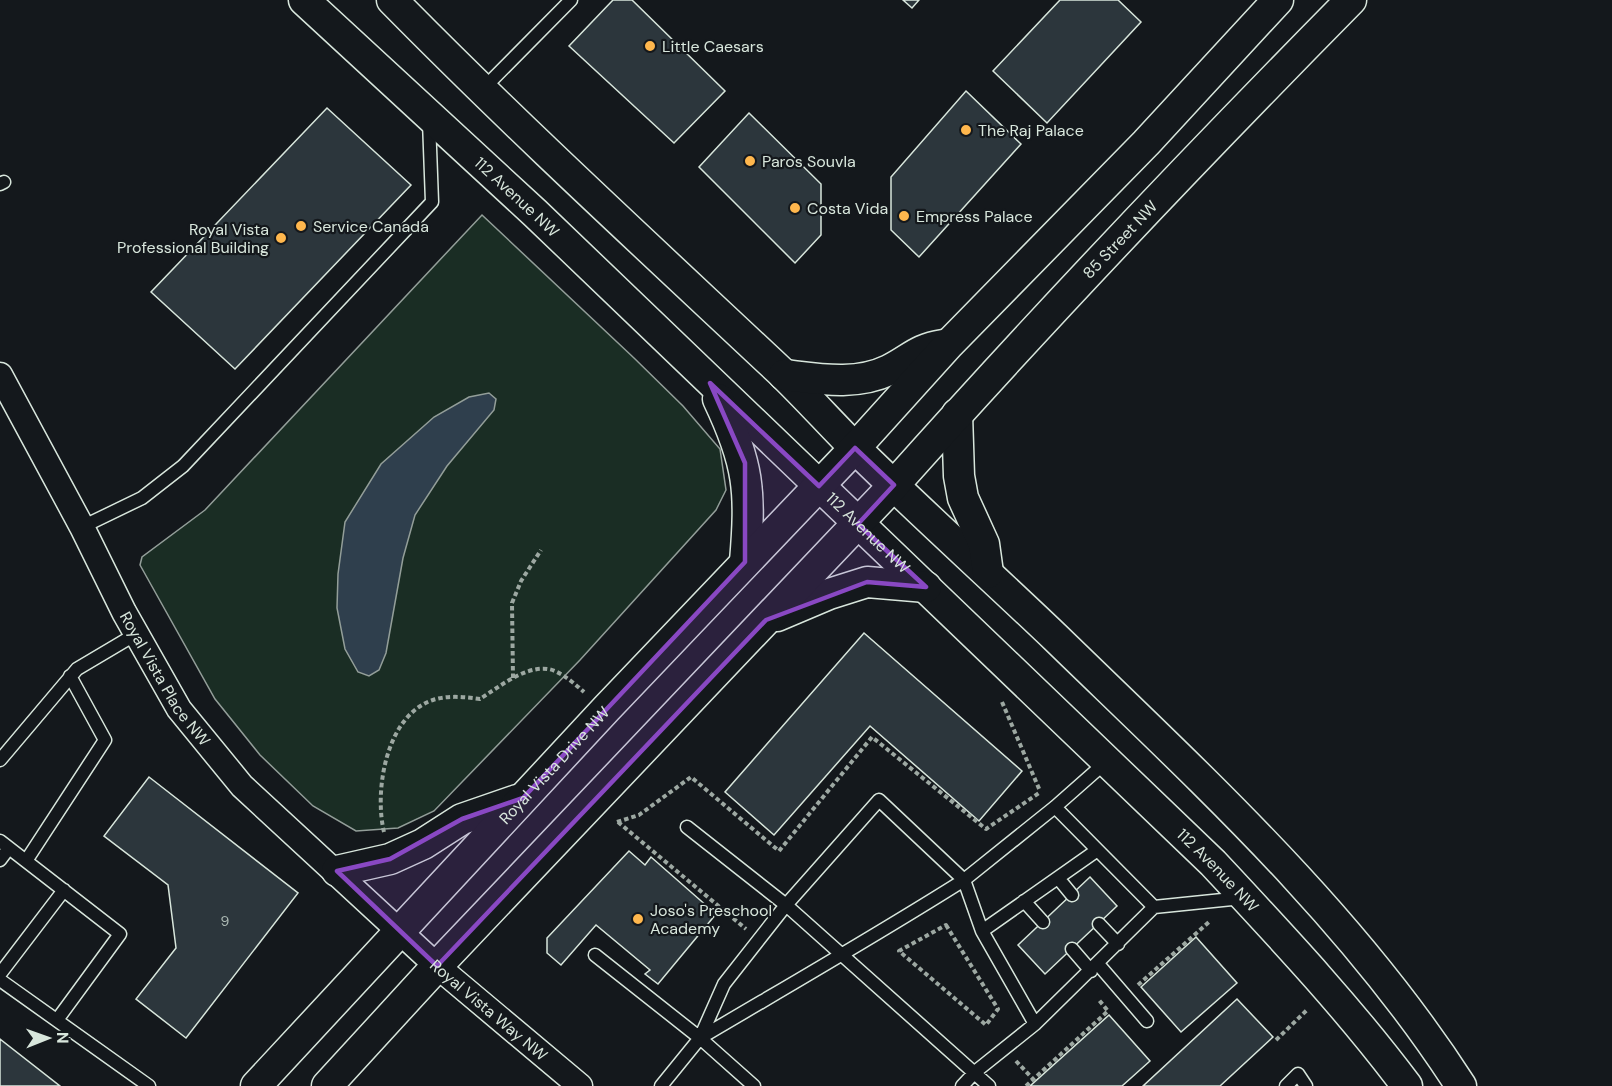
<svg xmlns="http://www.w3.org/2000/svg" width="1612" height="1086" font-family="'DM Sans',sans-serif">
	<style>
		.green { fill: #1a2d24; stroke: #939e99; stroke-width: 1.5 }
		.water { fill: #2f3f4d; stroke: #939e99; stroke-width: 1.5 }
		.building { fill: #2c363c; stroke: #d8e6dc; stroke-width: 1.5 }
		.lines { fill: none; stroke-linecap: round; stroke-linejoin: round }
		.service-casing { stroke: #d8e6dc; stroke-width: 15 }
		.minor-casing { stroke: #d8e6dc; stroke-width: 27 }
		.tertiary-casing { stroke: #d8e6dc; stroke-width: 33 }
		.path { stroke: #9da8a2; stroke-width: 4; stroke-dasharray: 4.5 3; stroke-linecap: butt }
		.service { stroke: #14181c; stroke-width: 12 }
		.minor { stroke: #14181c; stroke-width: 24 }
		.tertiary { stroke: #14181c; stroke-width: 30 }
		.marked { fill: #8948c3; fill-opacity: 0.2; stroke: #8948c3; stroke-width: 4.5; stroke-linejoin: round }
		.poi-dot { fill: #ffb74d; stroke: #14181c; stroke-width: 2 }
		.labels { text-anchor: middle; stroke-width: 4.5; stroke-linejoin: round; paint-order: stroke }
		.number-label { font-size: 14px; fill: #adbab4 }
		.poi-label { font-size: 16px; fill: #d8e6dc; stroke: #14181c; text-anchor: start }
		.street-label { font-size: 16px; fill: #d8e6dc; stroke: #14181c }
	</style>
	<rect width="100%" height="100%" fill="#14181c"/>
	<path class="green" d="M482,215L634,358L683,406L720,449L726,490L716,510L580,660L434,811L398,828L356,831L313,806L260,755L215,699L140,565L142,557L205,510Z"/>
	<path class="water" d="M489,393L496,399L494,410L447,466L415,515L403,558L386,653L379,670L369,676L358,672L345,649L337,608L338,574L345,522L381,464L434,417L469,397Z"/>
	<path class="building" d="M613,0H632L725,91L674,143L569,46Z
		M903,0H919L912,8Z
		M1060,0H1118L1141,22L1047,123L993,71Z
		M966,91L1021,144L919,257L891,230V177Z
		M327,108L411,185L235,369L151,292Z
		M749,113L821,184V235L795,263L699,167Z
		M864,633L1022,771L979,821L870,726L774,835L725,792Z
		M149,777L298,893L186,1038L136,999L176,948L168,885L104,836Z
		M629,851L645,865L651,857L716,914L658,984L645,974L650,970L596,925L561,965L547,953V938Z
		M1090,877L1117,906L1045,974L1018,945Z
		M1196,937L1237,983L1181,1032L1141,987Z
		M1237,999L1273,1037L1220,1086H1143Z
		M1109,1015L1150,1061L1122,1086H1030Z
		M0,1039L60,1086H0Z"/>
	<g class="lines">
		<g class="service-casing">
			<path id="service" d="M483,89L571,0
				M0,184L4,182
				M82,527L142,498L183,466L432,202L429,121
				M0,760L77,669L136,634
				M1055,807L1154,907
				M687,827L786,905L724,984L700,1038
				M0,841L120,934L57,1020
				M0,860L9,848
				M26,861L105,740L70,676
				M1058,878L1072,895
				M1024,901L1043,922
				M1099,924L1118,944
				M982,931L1096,851
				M1072,949L1091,971
				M595,955L700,1038L661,1086
				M1098,964L1147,1021
				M0,974L64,890
				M0,980L149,1086
				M1035,1024L982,931L964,880L1055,807L1106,762
				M700,1038C788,986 877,935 964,880L879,800L786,905L989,1086
				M700,1038L754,1086
				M962,1086L975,1072L1035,1024L1154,907L1242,898
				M1286,1086L1298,1074L1306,1086"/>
		</g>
		<g class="minor-casing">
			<g id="minor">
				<path id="s1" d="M0,375L82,527L124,612L179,709L242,786L437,966L580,1086"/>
			</g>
		</g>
		<g class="tertiary-casing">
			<g id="tertiary">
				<path id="s2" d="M304,0L535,213L1213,863C1281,936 1347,1006 1407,1086"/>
				<path d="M392,0C518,128 650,249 780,371C806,396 830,423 855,448C921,513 989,574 1056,638C1201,779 1351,915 1461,1086"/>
				<path d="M784,375C819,379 856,386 889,370C911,359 917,349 943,345"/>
				<path d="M718,399C749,464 751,491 745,562"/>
				<path d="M957,414L959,476L963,498L984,544L988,573"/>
				<path d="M777,616L829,594L867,582L926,587"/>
				<path d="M337,871L390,859L423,844L462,819L517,800"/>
				<path id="s3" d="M256,1086L607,708L855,448L949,344L1146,143L1278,0"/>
				<path id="s4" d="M327,1086L437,966L894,485C1042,319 1195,158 1351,0"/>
			</g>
		</g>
		<path class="path" d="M513,678L512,603L521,581L541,550
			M1002,702L1040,791
			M617,822L639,815L691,777L779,851L872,737L986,829L1039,793
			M618,822L746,929
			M384,832C374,791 386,715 433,700C448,695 465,697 480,699C499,687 533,659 557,672C567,677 576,685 584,692
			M946,925L998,1009L986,1025L899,951Z
			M1138,985L1209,922
			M1276,1040L1308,1009
			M1016,1061L1033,1079
			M1026,1086L1108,1011L1099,1000"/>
		<use href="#service" class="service"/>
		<use href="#minor" class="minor"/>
		<use href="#tertiary" class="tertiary"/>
	</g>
	<path class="marked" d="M710,383L819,486L855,448L894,485L858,524L926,587L867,582L766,620L437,966L337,871L390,859L462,819L523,798L745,562V463Z"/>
	<g class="poi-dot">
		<circle cx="650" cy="46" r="6"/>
		<circle cx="966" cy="130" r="6"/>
		<circle cx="750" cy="161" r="6"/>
		<circle cx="795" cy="208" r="6"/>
		<circle cx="904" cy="216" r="6"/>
		<circle cx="301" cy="226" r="6"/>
		<circle cx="281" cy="238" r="6"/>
		<circle cx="638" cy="919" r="6"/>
	</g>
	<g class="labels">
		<g class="number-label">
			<text x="225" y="926">9</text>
		</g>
		<g class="poi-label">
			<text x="662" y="52">Little Caesars</text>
			<text x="978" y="136">The Raj Palace</text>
			<text x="762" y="167">Paros Souvla</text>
			<text x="807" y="214">Costa Vida</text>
			<text x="916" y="222">Empress Palace</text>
			<text x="313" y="232">Service Canada</text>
			<text x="269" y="235" text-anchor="end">Royal Vista<tspan x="269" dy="18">Professional Building</tspan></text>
			<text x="650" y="916">Joso's Preschool<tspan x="650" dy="18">Academy</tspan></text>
		</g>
		<g class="street-label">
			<text dy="6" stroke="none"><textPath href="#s2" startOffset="290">112 Avenue NW</textPath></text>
			<text dy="6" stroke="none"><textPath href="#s4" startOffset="1160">85 Street NW</textPath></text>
			<text dy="6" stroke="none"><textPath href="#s2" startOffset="776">112 Avenue NW</textPath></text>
			<text dy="6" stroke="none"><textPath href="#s1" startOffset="346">Royal Vista Place NW</textPath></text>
			<text dy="6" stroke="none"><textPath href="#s3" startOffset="438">Royal Vista Drive NW</textPath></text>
			<text dy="6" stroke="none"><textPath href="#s2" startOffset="1262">112 Avenue NW</textPath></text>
			<text dy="6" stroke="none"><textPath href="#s1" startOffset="812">Royal Vista Way NW</textPath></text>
		</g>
	</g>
	<g transform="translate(48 1038) rotate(89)" stroke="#14181c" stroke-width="4.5" paint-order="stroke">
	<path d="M0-4.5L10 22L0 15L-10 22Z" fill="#d8e6dc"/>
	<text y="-9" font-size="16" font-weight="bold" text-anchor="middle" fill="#d8e6dc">N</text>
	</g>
</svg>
